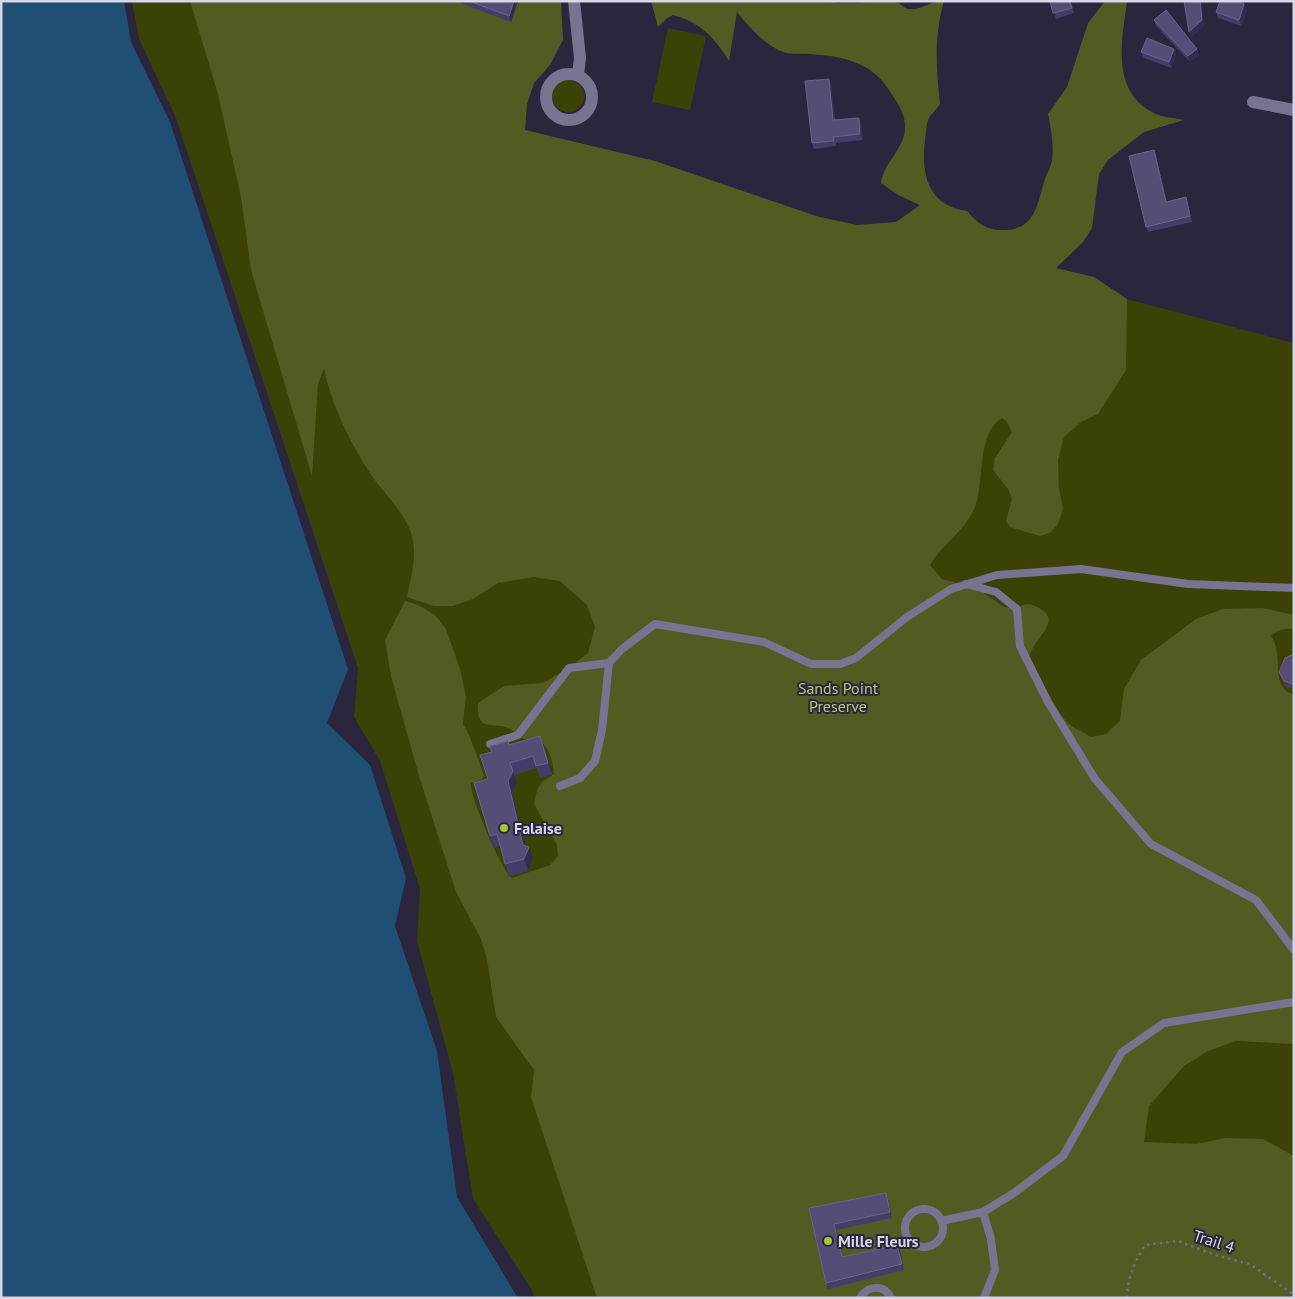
<svg xmlns="http://www.w3.org/2000/svg" width="1295" height="1299" font-family="'PT Sans',sans-serif">
	<style>
		.green { fill: #3c4205 }
		.forest { fill: #545b22 }
		.water { fill: #1f5074 }
		.lines { fill: none; stroke-linecap: round; stroke-linejoin: round }
		.path { stroke: #726d83; stroke-width: 2.5; stroke-dasharray: 2.5 4; stroke-linecap: butt }
		.service { stroke: #787390; stroke-width: 8 }
		.minor { stroke: #787390; stroke-width: 12 }
		.wall { fill: #473c69 }
		.shaded-wall { fill: #352c52 }
		.building { fill: #574c76; stroke: #6b6288 }
		.poi-dot { fill: #9dca30; stroke: #2b253e; stroke-width: 2 }
		.labels { text-anchor: middle; stroke-width: 4; stroke-linejoin: round; paint-order: stroke }
		.park-label { font-size: 16px; fill: #bcc874; stroke: #2b253e }
		.poi-label { font-size: 16px; font-weight: bold; fill: #d9d6e7; stroke: #2b253e; text-anchor: start }
		.street-label { font-size: 16px; fill: #d9d6e7; stroke: #2b253e }
	</style>
	<rect width="100%" height="100%" fill="#2b253e"/>
	<path class="green" d="M132,1H332L525,130L592,157L812,215L895,233L1127,299L1294,343V1298H534L532,1290L473,1199L453,1073L417,941L420,889L380,761L354,717L358,668L176,118L139,39Z
		M668,28L706,36L690,110L652,102Z
		M552 96a16 16 0 1 1 32 0a16 16 0 1 1-32 0Z"/>
	<path class="forest" d="M190,1H561L563,40L550,65L534,83L527,104L525,130L655,161L819,217L857,225L896,222L920,205L898,195L881,183C883,162 907,148 905,124C904,112 897,102 891,93C873,62 843,56 809,54C801,53 791,55 783,52C766,46 748,26 737,12L729,61C715,38 700,22 673,15L666,19L658,27L651,1H825C847,6 871,0 894,1C902,3 904,11 915,9C925,7 933,1 944,1C934,36 936,68 940,104C937,109 930,115 928,120C926,126 926,134 925,140C921,173 927,206 967,211C978,224 987,231 1005,230C1035,229 1037,205 1044,182C1046,175 1051,167 1052,160C1054,145 1051,129 1048,114L1067,87L1088,23L1105,1H1127C1122,39 1111,88 1150,111C1159,117 1174,118 1184,120L1144,132L1108,160L1099,174L1092,228L1083,242L1056,268L1094,277L1127,299L1126,370L1098,414L1081,422L1064,437L1058,460L1059,488L1063,509L1058,524L1050,533L1040,536L1010,527L1006,521L1012,499L1008,489L993,470L995,458L1012,432L1007,422L1002,418C977,432 984,481 976,504C968,529 943,543 930,565L942,579L975,587L1004,607L1017,609C1023,604 1028,603 1035,606C1062,618 1042,632 1034,646C1031,651 1029,656 1027,661L1048,702L1070,725L1091,737L1106,734L1120,721L1124,689L1141,660L1196,619L1223,609L1263,608L1294,615V630C1285,627 1278,630 1271,636C1285,655 1268,686 1294,695V1044L1236,1041L1208,1051L1184,1066L1149,1106L1144,1142L1197,1144L1225,1138L1263,1139L1294,1156V1298H597L531,1097L534,1070L496,1017L487,959L481,939L456,892L419,776L391,676L385,640L405,601L418,605L435,615L446,629L460,669L466,697L463,724L469,735L484,775L482,780L471,783C468,793 503,873 512,878L550,865L558,856L557,845L534,804L537,790L542,782L554,774C553,765 550,746 540,742C536,740 529,741 524,739C518,737 514,730 508,728C490,722 476,732 478,703L504,686L543,683L569,668L588,653L595,627L587,605L560,581L534,577L498,583L473,599L453,606H434L407,597C411,577 418,554 411,533C403,510 385,495 372,476C351,445 331,404 324,368L318,384L312,476L251,270L241,197L218,94Z"/>
	<path class="water" d="M1,1H124L131,42L170,122L348,669L327,723L370,765L406,878L395,926L437,1051L457,1197L518,1298H1Z"/>
	<g class="lines">
		<path class="path" d="M1127,1298C1127,1277 1135,1262 1145,1245L1178,1241L1215,1255L1250,1264L1294,1295"/>
		<path class="service" d="M966,584L996,592L1017,609L1020,646L1048,702L1095,779L1151,844L1256,900L1294,950
			M490,744L518,735L569,668L609,663
			M560,786L580,778L595,761L602,730L609,663L622,649L655,624L764,642L811,664H840L856,658L907,617L951,589L997,575L1081,569L1188,584L1294,588
			M905 1228a19 19 0 1 1 38 0a19 19 0 1 1-38 0Z
			M983,1212L991,1239L995,1270L984,1298
			M941,1221L983,1212L1014,1193L1063,1156L1122,1052L1164,1023L1294,1002
			M860,1298C868,1285 884,1284 891,1298"/>
		<path class="minor" d="M574,1L580,58L578,75
			M546 97a23 23 0 1 1 46 0a23 23 0 1 1-46 0Z
			M1253,102L1294,110"/>
	</g>
	<path class="wall" d="M459,1H518L511,22L460,3Z
		M1050,1H1070L1074,13L1056,19Z
		M1244,4L1247,10L1241,26L1218,18L1216,12Z
		M1154,20L1197,49L1199,55L1190,62L1156,26Z
		M1174,49L1176,55L1171,68L1144,58L1141,52Z
		M829,79L831,84L835,120L859,118L861,124L863,140L836,143V146L814,149L812,143Z
		M1154,150L1156,156L1167,202L1186,197L1192,222L1148,232L1146,227Z
		M1294,654V689L1286,687L1279,672Z
		M540,736L552,774L540,778L537,768L514,775L517,783L512,793L525,846L533,859L528,871L509,876L500,846L494,848L490,836L488,779L492,752L509,744Z
		M888,1199L892,1218L836,1230L842,1257L900,1251L904,1270L828,1289L826,1283L809,1208Z"/>
	<path class="shaded-wall" d="M514,1H518L511,22L509,16Z
		M1200,1H1201L1202,3L1204,26L1191,38L1189,32Z
		M1244,4L1247,10L1241,26L1239,20Z
		M1174,49L1176,55L1171,68L1169,62Z
		M1197,49L1199,55L1190,62L1188,56Z
		M829,79L831,84L835,126L833,120Z
		M859,118L861,124L863,140L860,134Z
		M1154,150L1156,156L1168,208L1166,202Z
		M540,736L544,747L552,774L548,763Z
		M510,763L517,783L512,793L527,853L529,847L533,859L528,871L524,859L523,845L508,781Z
		M886,1193L888,1199L892,1218L890,1212Z
		M834,1224L836,1230L844,1263L842,1257Z
		M897,1245L900,1251L904,1270L902,1264Z"/>
	<path class="building" d="M469,1H514L509,16Z
		M1050,1H1070L1072,8L1053,13Z
		M1184,1H1200L1202,20L1189,32Z
		M1220,1H1237L1244,4L1239,20L1216,12Z
		M1166,10L1197,49L1188,56L1154,20Z
		M1147,38L1174,49L1169,62L1141,52Z
		M829,79L833,120L859,118L860,134L833,137L834,141L812,143L805,81Z
		M1154,150L1166,202L1186,197L1190,216L1146,227L1129,156Z
		M1294,654V684L1284,681L1279,672L1285,658Z
		M540,736L548,763L536,766L533,756L510,763L513,771L508,781L523,845L529,847L524,859L505,864L497,834L490,836L474,783L488,779L480,755L492,752L490,746L508,741L509,745Z
		M886,1193L890,1212L834,1224L842,1257L897,1245L902,1264L826,1283L809,1208Z"/>
	<g class="poi-dot">
		<circle cx="504" cy="828" r="5"/>
		<circle cx="828" cy="1241" r="5"/>
	</g>
	<g class="labels">
		<g class="park-label">
			<text x="838" y="694">Sands Point<tspan x="838" dy="18">Preserve</tspan></text>
		</g>
		<g class="poi-label">
			<text x="514" y="834">Falaise</text>
			<text x="838" y="1247">Mille Fleurs</text>
		</g>
		<g class="street-label">
			<text transform="translate(1214 1241) rotate(18)" y="6">Trail 4</text>
		</g>
	</g>
	<rect width="1295" height="1299" fill="none" stroke="#d9d6e7" stroke-width="5"/>
</svg>
